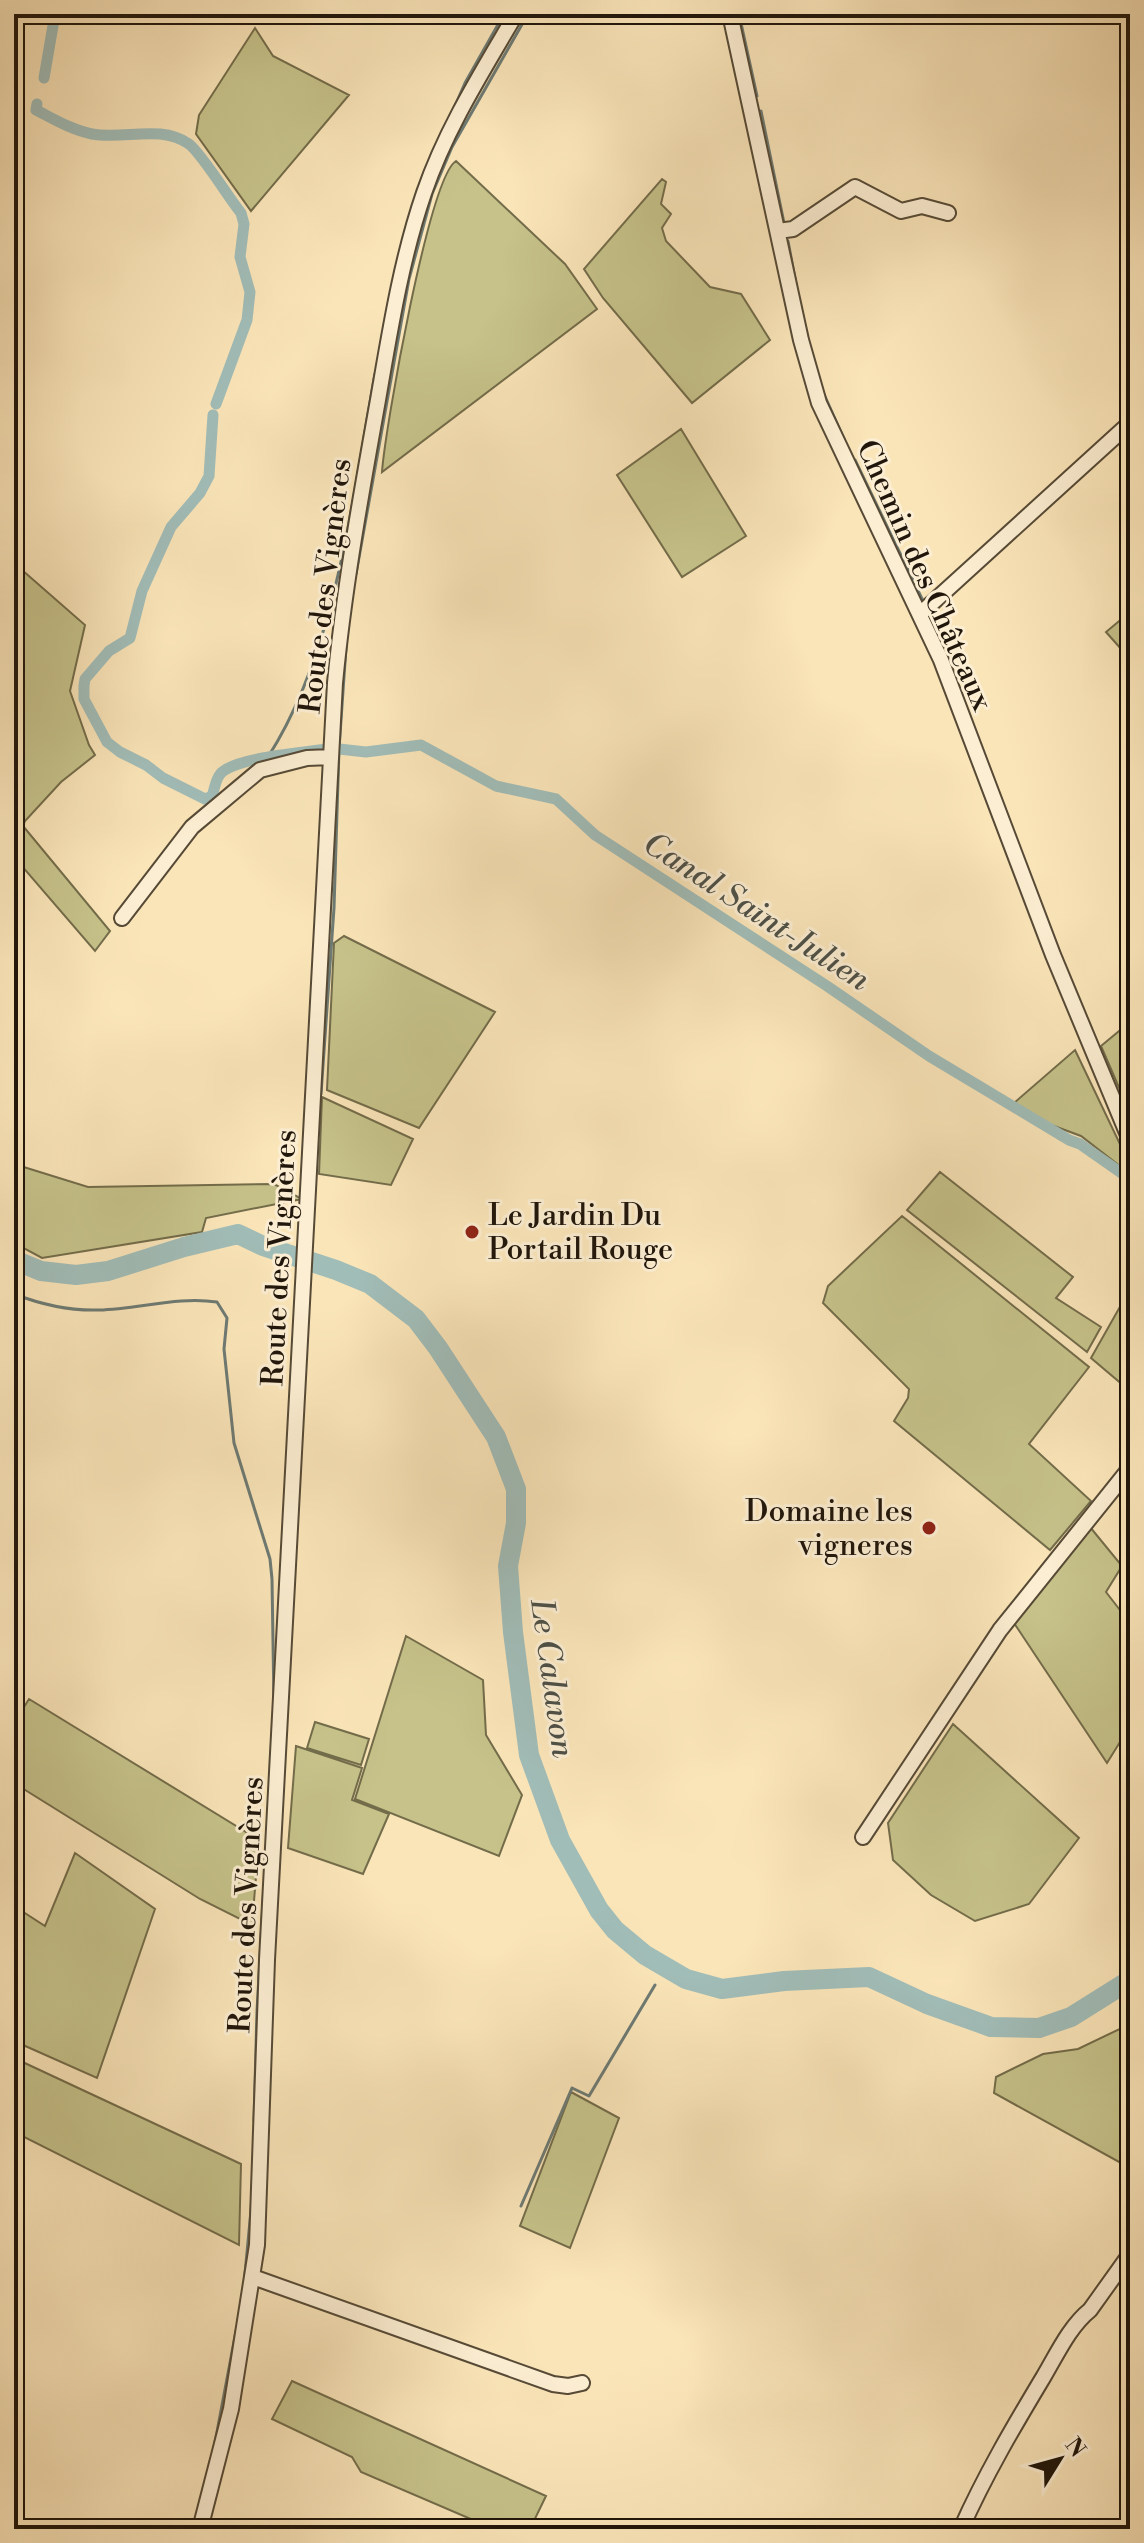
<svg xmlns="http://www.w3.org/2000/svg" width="1144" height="2543" font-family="'Libre Bodoni',serif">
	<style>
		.green { fill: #c6c28a; stroke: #736c4a; stroke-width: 2 }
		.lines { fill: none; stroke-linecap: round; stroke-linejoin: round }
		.stream { stroke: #6d7a73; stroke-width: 3 }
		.canal { stroke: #a1bdb8; stroke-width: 11 }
		.river { stroke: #a1bdb8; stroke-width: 20 }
		.minor-casing { stroke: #564a36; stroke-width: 18 }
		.minor { stroke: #fceed2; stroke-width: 14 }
		.poi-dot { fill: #8f2418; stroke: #fceed2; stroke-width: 3 }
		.labels { text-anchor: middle; stroke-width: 6; stroke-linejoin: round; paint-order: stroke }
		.street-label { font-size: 30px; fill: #20160b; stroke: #fceed2 }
		.poi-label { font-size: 30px; fill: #20160b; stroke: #fceed2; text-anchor: start }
		.water-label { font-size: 32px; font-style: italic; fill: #4d5048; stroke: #fceed2 }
	</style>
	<rect width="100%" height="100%" fill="#fae5b9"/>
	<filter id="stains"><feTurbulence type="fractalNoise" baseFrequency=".0025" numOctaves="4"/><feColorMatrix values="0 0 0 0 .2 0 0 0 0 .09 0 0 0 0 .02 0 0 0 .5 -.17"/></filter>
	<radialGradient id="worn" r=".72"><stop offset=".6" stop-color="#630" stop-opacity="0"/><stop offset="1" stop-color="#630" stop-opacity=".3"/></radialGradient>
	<path class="green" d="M255,28L273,56L349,95L251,211L196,134L199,115Z
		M456,161L565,264L597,309L382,472C385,429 429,178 456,161Z
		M662,179L666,182L661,204L671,214L662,228L666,241L710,287L741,294L770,340L692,403L603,298L584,269Z
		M681,429L746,536L682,577L617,475Z
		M14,563L85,625L70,691L89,745L95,755L61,782L25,821L23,826L110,931L95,951L14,857Z
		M1130,612V659L1106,632Z
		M344,936L495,1012L419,1128L327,1090L334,943Z
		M1130,1022V1113L1101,1046Z
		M1075,1050L1130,1165L1125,1170L1081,1136L1046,1123L1014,1103Z
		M322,1097L413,1139L391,1185L319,1174Z
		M14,1164L88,1187L274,1184L302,1199L206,1218L202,1232L42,1258L14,1243Z
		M940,1172L1073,1277L1056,1298L1101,1327L1087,1352L907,1210Z
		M902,1216L1089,1367L1029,1444L1091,1501L1050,1550L894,1421L908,1398L909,1389L823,1303L828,1286Z
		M1130,1289V1391L1091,1358Z
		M1090,1527L1122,1566L1106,1592L1130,1623V1726L1107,1763L1014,1623Z
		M406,1636L483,1680L486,1735L522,1795L499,1856L355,1799Z
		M29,1699L259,1840L252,1925L200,1899L14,1783V1723Z
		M315,1722L369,1739L361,1765L307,1748Z
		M953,1724L1079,1838L1029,1904L975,1921L931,1895L893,1860L888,1823Z
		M296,1746L362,1768L352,1800L389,1814L363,1874L288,1848Z
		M75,1853L155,1909L97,2078L14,2041V1906L45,1926Z
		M1130,2024V2168L994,2093L996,2077L1043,2054L1078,2049Z
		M14,2058L241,2164L239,2245L14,2132Z
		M571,2092L619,2118L570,2248L520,2226Z
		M292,2381L546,2496L530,2529H494L361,2472L352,2457L272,2419Z"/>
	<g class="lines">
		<path class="stream" d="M739,14L757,96
			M761,111L784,223
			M451,115L465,83L504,14
			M788,241L796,284
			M823,392L844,439
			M855,460L924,603
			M356,574L409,279L432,194L452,147L528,14
			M930,615L944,650
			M268,757C337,650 352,498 375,374
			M1036,892L1048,922
			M321,1094L334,908L339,749L347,633
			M14,1294C40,1304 71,1311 99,1310C139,1309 178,1296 217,1302L227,1318L224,1349L234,1443L270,1559L272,1579L274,1705
			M254,2121L257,2011L264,1885
			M521,2206L572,2088L589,2096L655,1985
			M244,2284L252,2200
			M213,2453L236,2331"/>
		<path class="canal" d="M44,78L55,14
			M37,104L36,110C54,119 72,130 92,134C124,140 160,124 189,144C202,154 228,197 241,213L244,224L240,257L250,292L247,320L216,404
			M213,415L209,476L200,493L171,527L142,591L130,638L109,651L85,679L84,686V699L107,742L120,752L146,765L163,778L205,799L212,796C215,788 215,780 221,773C237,757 303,753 327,749
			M339,749L366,752L421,745L496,786L556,799L595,835L827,986L929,1056L1069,1140L1080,1144L1130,1179"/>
		<path class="river" d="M14,1260L41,1271L76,1275L108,1271L184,1247L238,1234L263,1246L336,1270L370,1284L416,1319L438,1348L496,1437L516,1489V1523L508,1566L513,1632L529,1755L560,1840L599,1910L615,1930L645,1955L686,1979L722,1989L784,1981L869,1977L927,2004L991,2027L1039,2028L1071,2017L1130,1980"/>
		<g class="minor-casing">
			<path id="minor" d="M730,14L801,340L819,403L941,660L1053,955L1130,1140
				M778,231L793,229L855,187L901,211L922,206L948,213
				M920,614L1130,423
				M122,918L192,827L260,770L307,758L331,757
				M863,1837L1000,1630L1130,1468
				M253,2277L553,2384L568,2386L582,2383
				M200,2529L231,2409L257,2245L267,1960L335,683C344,588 361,495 378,400C390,331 401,260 424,193C446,129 482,72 516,14
				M961,2529C985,2475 1014,2426 1044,2376C1057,2354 1070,2326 1090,2310L1130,2254"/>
		</g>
		<use href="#minor" class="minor"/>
	</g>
	<g class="poi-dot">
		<circle cx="472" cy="1232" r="8"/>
		<circle cx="929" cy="1528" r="8"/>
	</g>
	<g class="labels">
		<g class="street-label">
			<text transform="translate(925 575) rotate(66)" y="10">Chemin des Châteaux</text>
			<text transform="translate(325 586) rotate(-83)" y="10">Route des Vignères</text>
			<text transform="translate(279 1258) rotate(-87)" y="10">Route des Vignères</text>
			<text transform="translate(246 1905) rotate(-87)" y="10">Route des Vignères</text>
		</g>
		<g class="poi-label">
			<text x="488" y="1225">Le Jardin Du<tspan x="488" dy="34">Portail Rouge</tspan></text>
			<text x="913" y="1521" text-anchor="end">Domaine les<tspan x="913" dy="34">vigneres</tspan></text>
		</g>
		<g class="water-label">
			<text transform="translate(757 911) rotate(33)" y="11">Canal Saint-Julien</text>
			<text transform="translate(553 1678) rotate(82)" y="11">Le Calavon</text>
		</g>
	</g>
	<rect width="1144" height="2543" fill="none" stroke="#fae5b9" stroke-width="48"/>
	<rect x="16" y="16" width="1112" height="2511" fill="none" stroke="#20160b" stroke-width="4"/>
	<rect x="24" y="24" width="1096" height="2495" fill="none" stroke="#20160b" stroke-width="2"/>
	<g transform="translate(1060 2459) rotate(53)" stroke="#fceed2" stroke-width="6" paint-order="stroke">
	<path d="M0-6L14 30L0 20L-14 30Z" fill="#20160b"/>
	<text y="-12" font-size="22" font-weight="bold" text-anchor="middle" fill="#20160b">N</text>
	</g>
	<rect width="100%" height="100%" filter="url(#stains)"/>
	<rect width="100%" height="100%" fill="url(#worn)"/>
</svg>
